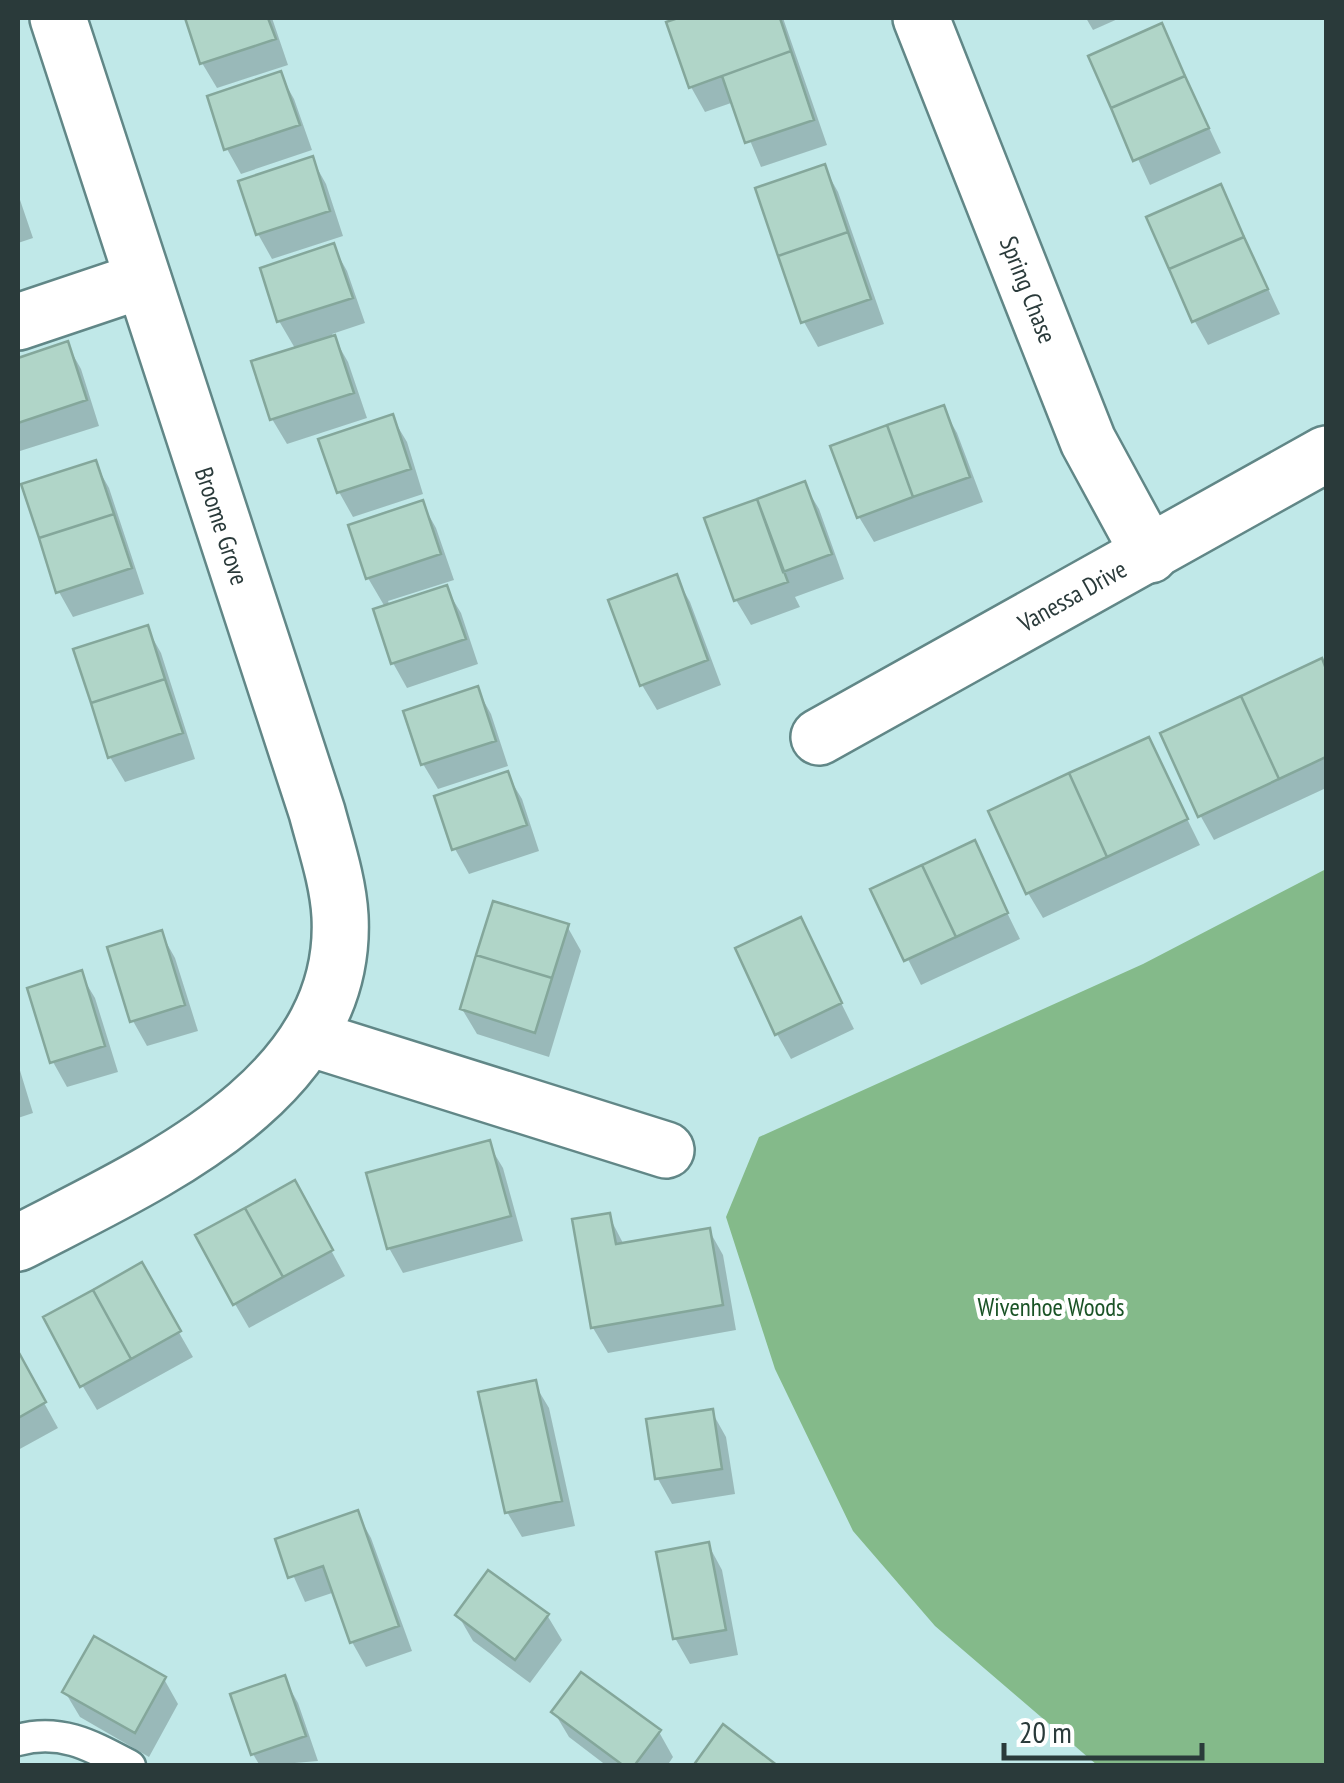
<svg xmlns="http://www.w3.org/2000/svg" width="1344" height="1783" font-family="'PT Sans Narrow',sans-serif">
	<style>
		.forest { fill: #84ba8a }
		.shadow { fill: #0003 }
		.building { fill: #b0d5c8; stroke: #84a79b; stroke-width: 2.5 }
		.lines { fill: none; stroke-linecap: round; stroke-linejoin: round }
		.lane-casing { stroke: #618787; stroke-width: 35 }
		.street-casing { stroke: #618787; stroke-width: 60 }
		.lane { stroke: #fff; stroke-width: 30 }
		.street { stroke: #fff; stroke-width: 55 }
		.labels { text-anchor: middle; stroke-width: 8; stroke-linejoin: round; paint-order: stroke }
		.street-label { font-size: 25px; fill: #2a3a3a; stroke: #fff }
		.park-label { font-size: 25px; fill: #1a5326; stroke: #fff }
	</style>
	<rect width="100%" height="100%" fill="#c0e8e8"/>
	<path class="forest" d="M1326,869V1765H1097L935,1626L853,1531L775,1369L726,1217L759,1137L1143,964Z"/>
	<path class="shadow" d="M188,18H272L288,65L217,88L202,63Z
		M686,18H783L827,145L761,167L734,102L705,112L691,87L669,24Z
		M1086,18H1120L1093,30Z
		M1161,26L1221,153L1150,185L1091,57Z
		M280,74L294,99L312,150L241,174L227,149Z
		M312,159L326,184L343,236L272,259L258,234Z
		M824,167L838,192L884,324L818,347L804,322Z
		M1220,187L1280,314L1208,345L1194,320Z
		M18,194L33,238L18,243Z
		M333,246L347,271L365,323L332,334L348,362L367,418L287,444L272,419L296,350L279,321L263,270Z
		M67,344L81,369L99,426L20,451L18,360Z
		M943,408L957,433L983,502L874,542L859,517Z
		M392,417L407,442L423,494L353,517L339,492Z
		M95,463L109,488L144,594L73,617L59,592L24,486Z
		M804,484L819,509L844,579L795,597L800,607L751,625L736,600Z
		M422,503L436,528L454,580L388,601L390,606L446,588L461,613L478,664L407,688L393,663L385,607L368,578Z
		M676,577L690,602L721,685L657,710L642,685Z
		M147,628L161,653L195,759L125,782L110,757Z
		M1321,661L1326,672V788L1214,840L1200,815Z
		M477,689L491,714L508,766L438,789L423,764Z
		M1148,740L1200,845L1043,918L1028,893Z
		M507,774L522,799L539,851L469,874L455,849Z
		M973,843L1020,939L921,985L873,890Z
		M800,920L854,1029L791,1059L777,1034Z
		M567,926L581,951L549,1057L477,1034L462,1009Z
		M161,933L175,958L198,1031L147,1046L133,1021L110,949Z
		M80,973L95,998L118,1072L67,1087L53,1062Z
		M18,1064L33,1113L18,1118Z
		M488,1143L503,1168L523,1241L403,1273L389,1248Z
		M308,1208L345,1276L249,1328L235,1304Z
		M609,1216L624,1245L709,1230L723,1255L736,1330L608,1353L593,1328L575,1221Z
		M141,1266L193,1357L97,1410L82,1385Z
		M18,1356L58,1428L18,1450Z
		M534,1383L549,1408L575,1526L522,1537L507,1512Z
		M712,1412L726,1437L735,1494L672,1504L658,1479Z
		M357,1513L371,1538L412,1651L366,1667L352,1642L335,1592L305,1602L278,1541Z
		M708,1544L722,1570L738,1655L690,1664L675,1638Z
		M458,1615H547L562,1640L530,1683L473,1641Z
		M284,1678L298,1703L318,1761L260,1766L253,1754Z
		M164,1679L178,1704L149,1757L80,1717L65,1692Z
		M554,1712L659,1732L673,1757L667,1766H607L569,1737Z"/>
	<path class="building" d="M185,18H268L276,39L200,64Z
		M678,18H780L791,51L689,88L666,22Z
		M1162,23L1185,76L1111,108L1088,56Z
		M791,51L814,120L745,143L722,76Z
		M281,71L300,125L224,150L207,96Z
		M1185,76L1209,128L1133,161L1111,108Z
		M313,156L330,211L256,235L238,181Z
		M825,164L848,232L778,256L755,188Z
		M1221,184L1244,237L1169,269L1146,217Z
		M848,232L871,299L801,323L778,256Z
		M1244,237L1268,289L1192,322L1169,269Z
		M334,243L353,298L277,322L260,268Z
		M335,335L354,393L270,420L251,361Z
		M68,341L87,400L18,423V358Z
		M944,405L970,477L913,497L887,425Z
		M393,414L411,469L337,493L318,439Z
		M887,425L913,497L857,518L830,446Z
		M96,460L114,514L39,538L21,484Z
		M805,481L832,554L783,572L757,499Z
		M757,499L788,582L734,601L704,518Z
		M423,500L441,554L366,579L348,525Z
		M114,514L132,568L56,593L39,538Z
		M677,574L708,660L640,686L608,600Z
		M447,585L466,639L391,664L373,609Z
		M148,625L165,679L91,703L73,649Z
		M1322,658L1326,669V757L1279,779L1241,696Z
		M165,679L183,733L108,758L91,703Z
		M478,686L496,741L421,765L403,711Z
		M1241,696L1279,779L1198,817L1160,733Z
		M1149,737L1188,819L1107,857L1069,773Z
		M508,771L527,825L452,850L434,796Z
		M1069,773L1107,857L1026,894L988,811Z
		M975,840L1008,913L956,937L922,865Z
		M922,865L956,937L904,961L870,889Z
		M493,901L569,924L552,978L476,955Z
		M801,917L842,1003L775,1035L735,948Z
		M162,930L185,1005L130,1022L107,947Z
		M476,955L552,978L535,1033L460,1009Z
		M82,970L105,1046L50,1063L27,988Z
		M490,1140L511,1216L387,1249L366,1173Z
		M295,1180L333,1250L283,1277L245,1208Z
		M245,1208L283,1277L233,1305L195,1235Z
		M610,1213L616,1244L710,1228L723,1305L591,1328L572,1219Z
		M142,1262L181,1331L131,1359L93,1290Z
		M93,1290L131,1359L80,1387L43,1317Z
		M18,1351L46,1402L18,1418Z
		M536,1380L562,1501L505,1513L478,1392Z
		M713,1409L722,1469L655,1479L646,1419Z
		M358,1510L399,1626L350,1643L323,1566L288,1578L275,1539Z
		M709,1542L726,1630L673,1639L656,1552Z
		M488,1570L549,1614L515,1660L455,1615Z
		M94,1636L166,1677L135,1733L62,1692Z
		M581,1672L661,1730L634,1766H624L551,1712Z
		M285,1675L306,1736L251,1755L230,1694Z
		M723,1724L778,1766H693Z"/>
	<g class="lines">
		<g class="lane-casing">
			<path id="lane" d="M18,1740C61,1728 92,1746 130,1766"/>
		</g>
		<g class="street-casing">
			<g id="street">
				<path id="s1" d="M921,18L1088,441L1150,555"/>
				<path d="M18,322L143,280"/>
				<path id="s2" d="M819,737L1326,454"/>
				<path d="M309,1038L666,1150"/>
				<path d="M18,1243C146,1176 349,1091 340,916C338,881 326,846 317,812L58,18"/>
			</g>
		</g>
		<use href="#lane" class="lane"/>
		<use href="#street" class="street"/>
	</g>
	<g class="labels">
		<g class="street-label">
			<text dy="9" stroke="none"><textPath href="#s1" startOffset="292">Spring Chase</textPath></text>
			<text transform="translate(222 526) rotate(72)" y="9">Broome Grove</text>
			<text dy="9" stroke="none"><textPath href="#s2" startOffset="290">Vanessa Drive</textPath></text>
		</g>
		<g class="park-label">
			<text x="1051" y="1316">Wivenhoe Woods</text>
		</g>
	</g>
	<rect width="1344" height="1783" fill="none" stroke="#2a3a3a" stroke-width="40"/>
	<path d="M1004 1743v15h198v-15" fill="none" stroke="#2a3a3a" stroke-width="5"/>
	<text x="1019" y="1743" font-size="30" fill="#2a3a3a" stroke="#ffffff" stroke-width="8" paint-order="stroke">20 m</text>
</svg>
